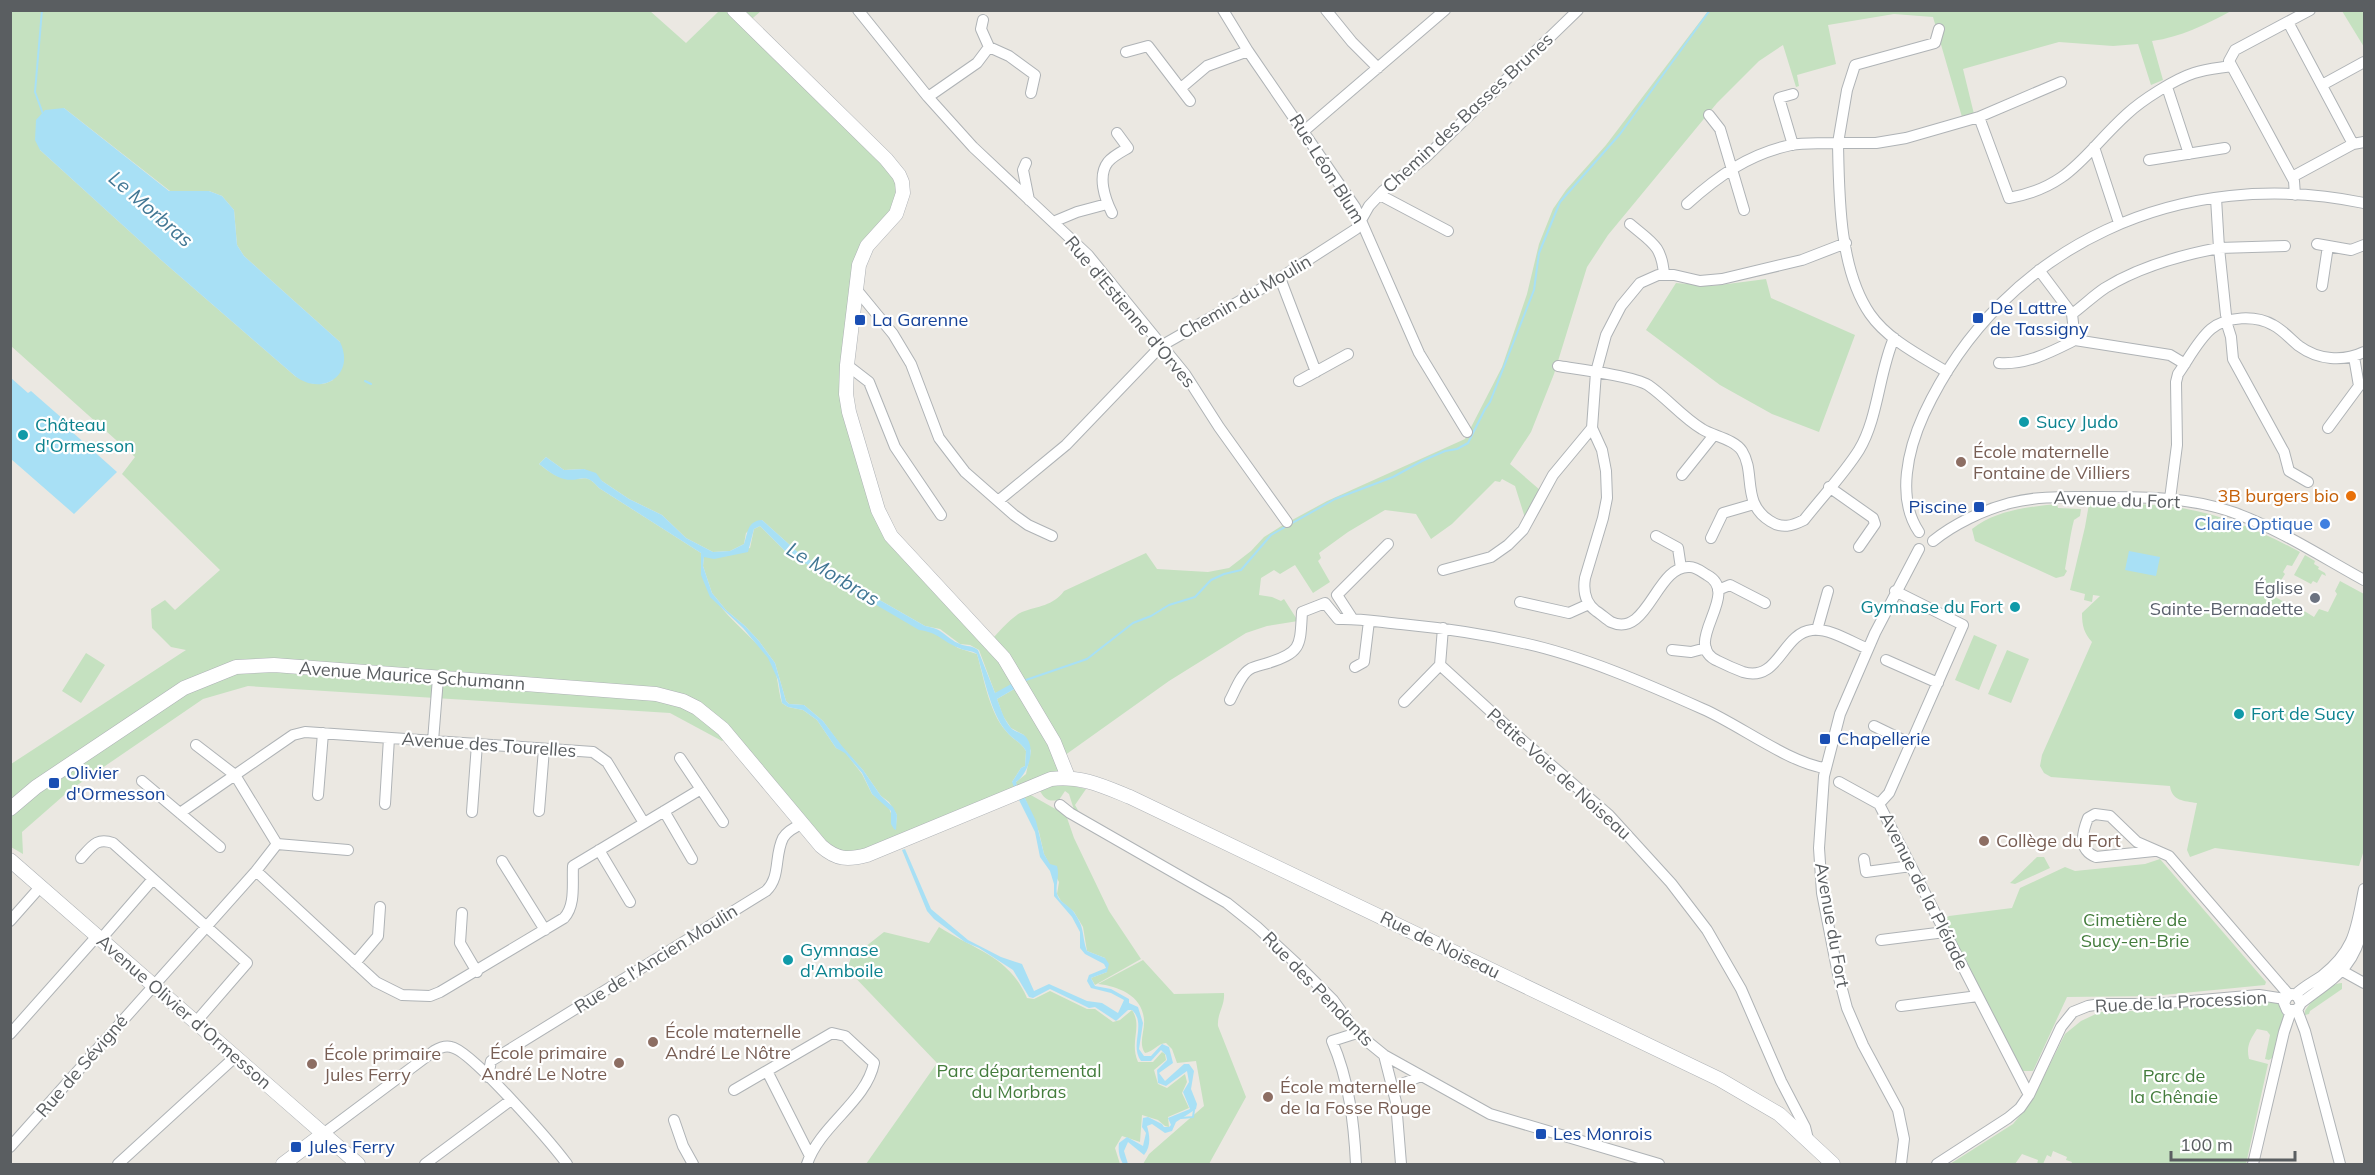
<svg xmlns="http://www.w3.org/2000/svg" width="2375" height="1175" font-family="Mulish,sans-serif">
	<style>
		.green { fill: #c5e1c0; fill-rule: evenodd }
		.water { fill: #a8e0f5 }
		.lines { fill: none; stroke-linecap: round; stroke-linejoin: round }
		.stream { stroke: #a8e0f5; stroke-width: 2 }
		.street-casing { stroke: #afb3b6; stroke-width: 12 }
		.secondary-casing { stroke: #aeb2b6; stroke-width: 15 }
		.street { stroke: #fff; stroke-width: 10 }
		.secondary { stroke: #fff; stroke-width: 14 }
		.transit-dot { fill: #1a4fb4; stroke: #fff; stroke-width: 2 }
		.culture-dot { fill: #0f9aa8; stroke: #fff; stroke-width: 2 }
		.education-dot { fill: #8d6e63; stroke: #fff; stroke-width: 2 }
		.food-dot { fill: #e8710a; stroke: #fff; stroke-width: 2 }
		.shop-dot { fill: #3f7fe0; stroke: #fff; stroke-width: 2 }
		.worship-dot { fill: #6b7280; stroke: #fff; stroke-width: 2 }
		.labels { text-anchor: middle; stroke-width: 4.5; stroke-linejoin: round; paint-order: stroke }
		.street-label { font-size: 18px; fill: #5a5e61; stroke: #fff }
		.transit-label { font-size: 18px; fill: #164399; stroke: #fff; text-anchor: start }
		.culture-label { font-size: 18px; fill: #0d838f; stroke: #fff; text-anchor: start }
		.education-label { font-size: 18px; fill: #785e54; stroke: #fff; text-anchor: start }
		.food-label { font-size: 18px; fill: #c56008; stroke: #fff; text-anchor: end }
		.shop-label { font-size: 18px; fill: #366cbe; stroke: #fff; text-anchor: end }
		.worship-label { font-size: 18px; fill: #5b616d; stroke: #fff; text-anchor: end }
		.park-label { font-size: 18px; fill: #447d3d; stroke: #fff }
		.water-label { font-size: 20px; font-style: italic; fill: #427794; stroke: #fff }
	</style>
	<rect width="100%" height="100%" fill="#ebe8e2"/>
	<path class="green" d="M11,11H650L686,43L719,11H761L747,23L886,159L903,193L859,265L846,394L884,524L990,641C999,632 1011,617 1022,612C1038,606 1053,606 1064,591L1146,553L1157,569L1208,572L1229,568L1251,551L1264,537L1283,525L1327,501L1465,439L1502,367L1527,294L1539,244L1553,209L1566,190L1606,145L1708,11H2231C2205,25 2181,37 2152,41L2163,80L2151,85L2138,44L2113,46L2059,42L1963,69L1974,114L1962,117L1933,17L1894,14L1828,25L1836,64L1797,75L1799,86L1796,87L1783,45L1759,61L1717,103L1608,235L1587,267L1554,374L1531,432L1510,464L1540,490L1526,521L1515,486L1502,479L1500,482L1495,481L1452,524L1431,539L1416,514L1385,510L1348,532L1319,553L1321,558L1318,561L1330,582L1313,593L1295,565L1280,574L1274,570L1261,578L1259,595L1272,597L1281,601L1284,599L1298,621L1267,626L1246,633L1169,681L1061,758L1068,777L840,859L729,737L722,741L670,713L248,686L203,699L70,790L22,832L23,854L11,847V764L186,650L171,647L152,628L151,609L165,600L175,610L220,570L122,474L135,457L11,346ZM64,108L170,191H209L222,196L234,210L237,245L244,256L340,342L333,380C319,388 308,383 295,376L160,259L40,150ZM546,457L564,470L584,469L629,499L662,515L686,538L713,552L730,551L744,544L746,533L762,520L801,555L925,626L940,629L960,644L970,645L979,650L995,693L1016,688L997,699L1003,716L1011,728L1024,735L1031,751L1026,774L1016,782H1012L1021,768L1025,766L1026,751C1021,742 1012,739 1006,731C989,712 984,678 977,654L958,648L936,633L786,552L760,526L754,529L750,548L704,556L703,566L712,593L726,610L745,626L759,641L775,663L786,701L789,704L804,705L823,721L842,747L863,770L881,796L889,802L897,815L896,825L888,806L872,794L862,774L845,752L836,748L817,720L803,710L788,707L782,703C777,688 779,672 769,658C743,624 699,602 701,553L599,488C586,473 585,480 569,479C557,478 548,471 539,464Z
		M2342,11H2364V47Z
		M1766,279L1771,298L1855,335L1819,432L1772,414L1720,385L1646,330L1676,283L1712,286Z
		M2057,504L2058,508L2081,509L2080,516L2074,520C2070,535 2068,553 2065,569L2067,571L2064,576L2056,578L1975,541L1972,529C1996,510 2028,507 2057,504Z
		M2089,504C2110,504 2133,503 2154,505C2207,508 2254,527 2300,552L2292,566L2287,565L2283,572L2285,574L2272,595L2291,606L2293,604L2314,617L2319,609L2328,612L2337,594L2335,591L2340,581L2364,594V850L2359,866L2215,848L2190,857L2187,850L2197,803C2184,801 2172,801 2170,786L2051,777L2044,773L2040,766L2042,755L2092,642C2084,633 2082,626 2082,613L2100,596L2093,595L2092,602L2084,600L2085,594L2070,590L2085,527Z
		M2305,555L2315,561L2314,564L2319,567L2318,569L2325,573L2326,576L2322,574L2317,583L2313,581L2311,584L2294,575Z
		M1974,635L1997,645L1979,690L1955,680Z
		M2007,650L2029,659L2011,703L1988,694Z
		M86,653L105,665L81,703L62,691Z
		M1056,785L1073,786L1086,789L1075,805L1079,812L1089,818L1075,813L1069,794L1065,791L1059,800C1048,802 1044,799 1039,789Z
		M1029,794L1066,815L1074,838L1109,911L1141,959L1095,985L1091,978L1107,972L1105,958L1087,951L1083,927L1074,912L1061,901L1057,894L1059,882L1044,854L1039,832L1024,796Z
		M2037,857H2044L2050,868L2015,884L2010,883Z
		M2160,859L2266,982L2265,985L2153,996L2067,997L2033,1071H2022L1942,920L1949,916L2012,908L2020,888L2065,867L2075,871L2145,864Z
		M939,927C975,950 1009,956 1027,998L1034,999L1050,991L1087,1009H1095L1113,1022L1120,1020L1132,1010C1143,1027 1129,1041 1138,1062H1153L1162,1052L1165,1054L1166,1060L1154,1070L1158,1084L1167,1088L1185,1074L1187,1082L1182,1093L1189,1108L1168,1117L1169,1127L1165,1126L1158,1120L1142,1115L1140,1142L1122,1136L1115,1148L1120,1164H866L937,1063L847,969L851,958L884,932L929,943Z
		M1143,960L1174,994L1224,993C1225,1006 1217,1013 1218,1026L1246,1097L1209,1164H1143L1149,1154L1204,1106L1196,1061L1177,1063L1172,1049L1166,1043C1158,1043 1153,1052 1145,1053C1138,1043 1145,1031 1144,1020C1143,996 1118,986 1098,984Z
		M2342,983V989L2310,1011L2309,1014L2305,1015V1011C2312,999 2328,984 2342,983Z
		M2261,999L2278,1003C2290,1017 2279,1040 2275,1056L2269,1060L2265,1059L2270,1035L2267,1031L2257,1029C2250,1040 2246,1046 2249,1059L2268,1064L2246,1164H2071L2072,1162L2066,1160L2067,1157L2053,1151L2051,1157L2047,1155L2043,1164H2037L2038,1160L2022,1154L2015,1164H1950L2013,1124L2031,1102L2065,1034L2081,1021L2100,1012L2162,1010Z"/>
	<path class="water" d="M64,108L169,191H209L222,196L234,210L237,245L244,256L340,342C356,375 322,397 295,376L160,259L40,150L35,140L36,120L45,110Z
		M11,378L28,393L31,391L63,419L61,422L117,472L74,514L11,459Z
		M546,457L564,470L584,469L596,473L602,481L629,499L662,515L686,538L713,552L730,551L744,544C748,533 747,521 762,520L801,555L925,626C945,629 945,638 960,644C967,647 972,645 978,650L995,693L1013,683L1016,688L997,699C1001,709 1004,721 1012,729C1016,732 1022,733 1025,736C1037,748 1028,774 1016,782L1017,786L1014,787L1012,782L1021,768L1025,766L1026,751C1021,742 1012,739 1006,731C991,714 984,677 977,654C971,650 965,651 959,648C941,641 940,633 919,630L786,552L760,526L754,529L748,552L714,559L704,557L703,566L712,593L726,610L745,626L759,641L775,663L786,701L789,704L804,705L823,721L842,746L863,770L881,796L893,807L897,815L896,830L894,829L891,824V811L872,794L862,773L845,753L836,748L817,720L803,710L788,707L782,703L778,680L768,658L743,628L710,597L701,575V553L599,488C584,470 581,483 564,479C555,477 546,469 539,464Z
		M2129,551L2160,557L2156,576L2125,570Z
		M1024,796L1036,821L1044,854L1050,864L1057,866C1060,876 1055,885 1057,894C1059,902 1068,905 1073,911C1086,929 1081,934 1087,951L1105,958L1109,964L1107,972L1091,978L1095,986L1111,989L1129,999V1003L1138,1007L1143,1023L1139,1049L1144,1056H1151L1162,1044L1169,1047L1173,1063L1159,1073L1165,1081L1184,1064H1189L1194,1071L1191,1089L1197,1104L1196,1109L1176,1122L1172,1131L1165,1133L1152,1124L1147,1126C1150,1136 1151,1147 1144,1155L1128,1142L1124,1151L1128,1164H1123C1119,1157 1118,1151 1119,1143L1127,1137L1143,1146L1146,1133L1142,1127L1143,1118L1148,1117L1162,1124L1164,1127H1169L1171,1125L1168,1118L1190,1109L1183,1092L1189,1082L1187,1071L1166,1086L1158,1083L1157,1070L1167,1060L1166,1055L1161,1050L1151,1061H1141C1129,1045 1147,1024 1132,1010H1128L1116,1021L1095,1007L1089,1008L1050,989L1033,998L1029,997L1013,970L979,948L965,942L934,919L927,911L902,850L905,849L931,909L968,940L1001,957L1022,964L1034,991L1049,984L1087,1001L1102,1003L1118,1013L1124,1000L1111,993L1091,988L1087,981L1089,975L1106,968L1104,964L1085,954L1080,948V932L1072,917L1054,896V884L1050,871L1040,857L1035,832L1018,798Z"/>
	<g class="lines">
		<path class="stream" d="M42,10L35,92L43,114
			M365,381L371,384
			M1023,681L1087,659L1133,623L1151,616L1169,605L1195,597L1211,580L1224,574L1241,570L1271,535L1335,499L1393,477L1422,461L1445,451L1457,449L1468,443L1485,409L1490,402L1534,290L1539,253L1560,202L1620,134L1710,10
			M1181,1118L1193,1117L1194,1110"/>
		<g class="street-casing">
			<path id="street" d="M858,10L928,97L973,147L1088,255L1185,374L1219,427L1287,522
				M1223,10L1248,51L1355,207L1419,353L1467,432
				M1326,10L1352,42L1378,68
				M983,20L981,29L989,47L1009,56L1035,75L1031,93
				M2288,22L2353,144
				M1126,52L1148,46L1190,101
				M2322,85L2364,62
				M2167,87L2189,154
				M1181,88L1207,66L1248,51
				M928,97L977,63L989,47
				M1709,115L1720,129L1744,210
				M1979,117L2061,82
				M1304,131L1445,10
				M1793,145L1779,98L1793,94
				M2094,147L2119,223
				M2149,160L2225,148
				M1026,163L1023,170L1029,200
				M2292,177L2353,144L2364,142
				M1380,195L1448,231
				M2295,195L2294,181L2229,61L2235,50L2310,10
				M1687,204C1718,176 1749,154 1791,145C1806,142 1823,144 1838,143L1847,90L1855,65L1935,43L1939,29
				M1112,213C1105,199 1097,176 1108,162C1113,156 1121,152 1128,148L1117,133
				M1053,222L1077,212L1107,204
				M1630,224C1651,242 1662,245 1664,275
				M1846,243L1802,260L1722,279L1700,281L1674,275H1658L1640,283L1621,306L1606,335L1596,372L1592,428L1602,450L1606,471L1607,498L1603,518L1585,578C1583,591 1585,603 1596,611C1601,614 1606,619 1611,622C1648,639 1656,564 1690,567C1696,567 1702,572 1707,575C1743,594 1679,644 1718,661C1726,665 1735,669 1743,672C1779,683 1782,633 1812,630C1830,628 1851,642 1868,649
				M2317,244L2351,250L2364,245
				M2039,270L2072,314L2075,340
				M1280,278L1316,372
				M2322,286L2328,246
				M856,289L893,334L911,364L939,438L965,472L1014,515L1028,525L1052,536
				M2072,314C2083,306 2093,296 2105,288C2137,268 2182,255 2219,248L2216,198
				M2226,315L2219,248L2285,246
				M2226,321L2231,337L2233,359L2284,452L2289,471L2308,482
				M2075,340L2170,355L2185,364
				M1999,363C2027,365 2051,352 2075,340
				M847,365L869,382L895,447L941,515
				M1558,366C1577,369 1634,376 1648,385C1667,398 1682,417 1702,429C1713,436 1734,439 1742,451C1756,473 1741,503 1770,521C1782,529 1792,526 1804,520C1822,497 1844,474 1859,450C1878,419 1879,372 1894,338
				M1947,372C1921,356 1888,340 1870,314C1839,269 1839,195 1838,143H1876L1906,138L1979,117L2009,198C2071,187 2084,153 2127,114C2142,100 2175,79 2194,73C2206,69 2219,68 2231,66
				M1299,381L1348,354
				M2328,428L2359,386L2354,357
				M1682,475L1714,435
				M1829,487L1873,518L1875,524L1859,547
				M2170,499L2177,445L2176,382L2178,374C2188,360 2198,340 2211,329C2227,316 2256,315 2273,325C2283,330 2290,339 2299,346C2318,360 2343,362 2364,352
				M998,501L1066,445L1161,346L1280,278L1356,229L1369,206L1383,191L1426,157L1578,10
				M1919,532C1896,498 1908,449 1924,414C2004,243 2183,165 2364,203
				M1656,536L1678,548L1681,568
				M1711,538L1723,513L1754,504
				M1933,541C1954,524 1983,510 2010,503C2037,496 2064,497 2091,497C2140,497 2189,496 2235,513C2281,530 2322,557 2364,580
				M1443,570L1491,557L1508,545L1523,530L1553,475L1592,428
				M1718,590L1730,585L1765,603
				M1895,591L1963,625L1889,793L1879,804L2029,1095
				M1520,602L1569,613L1589,604
				M1352,618L1337,595L1388,544
				M1443,628L1440,665L1521,739L1609,815L1671,883L1707,930L1741,989L1781,1081L1805,1127L1808,1139
				M1817,630L1828,591
				M1672,650L1691,652L1706,648
				M1886,660L1938,683
				M1355,667L1364,662L1369,621
				M1230,700C1235,691 1241,674 1250,669C1255,666 1262,665 1268,663C1302,652 1300,646 1302,612L1325,603L1338,619C1359,618 1380,622 1401,624C1442,628 1483,634 1523,643C1583,656 1647,684 1703,709C1738,724 1789,763 1825,768
				M1404,702L1440,665
				M1874,726L1911,744
				M433,741L438,678
				M680,758L723,822
				M142,781L220,847
				M1839,782L1879,804
				M318,795L323,733
				M385,804L389,738
				M1060,805L1070,813L1227,903L1257,927L1299,966L1333,1000L1357,1033L1384,1055L1490,1114L1659,1164
				M539,811L544,749
				M664,811L692,859
				M472,812L477,744
				M180,813L235,775L196,745
				M277,844L348,850
				M599,850L630,902
				M2154,851L2096,857C2078,850 2082,833 2088,818L2095,814L2110,816L2137,842L2169,856L2289,995
				M81,858C92,846 97,837 113,843L247,963L195,1023
				M1864,859L1866,872L1911,866
				M502,861L545,930
				M256,871L376,982L402,995L430,996L440,992L564,918C576,905 572,883 573,866L701,789
				M462,913L460,943L477,972
				M10,921L41,886
				M101,939L153,879
				M1881,940L1945,932
				M355,963L378,936L380,907
				M2337,968L2364,983
				M2295,995C2303,987 2313,982 2322,976C2356,949 2356,928 2364,889
				M2301,1003L2297,996L2292,994L2287,997L2284,1003L2287,1010H2297L2301,1003C2336,976 2353,970 2364,924
				M1901,1006L1978,996
				M2297,1010L2305,1031L2340,1164
				M10,1034L97,936
				M1384,1055L1396,1102L1401,1164
				M767,1071L810,1156
				M488,1077L491,1061L766,891C781,877 774,856 783,838C787,831 795,827 802,824
				M734,1090L832,1033L845,1036L874,1063C866,1102 820,1125 807,1164
				M1394,1093L1402,1084L1421,1076
				M674,1120L683,1146L693,1164
				M323,1134L434,1051C439,1048 445,1045 451,1047C471,1050 552,1144 567,1164
				M10,1147L256,871L277,844L235,775L293,735L305,732L593,752L607,762L644,823
				M118,1164L235,1057
				M425,1164L511,1100
				M1356,1164C1354,1123 1349,1080 1332,1041L1357,1033
				M1901,1164L1904,1139L1898,1110L1863,1045L1847,1008L1838,974L1822,893L1819,848L1824,776L1840,714L1875,633L1919,549
				M1937,1164L2008,1118L2020,1108L2029,1095L2061,1027L2073,1012L2088,1006L2101,1004H2156L2259,995L2285,999
				M2253,1164L2284,1032L2291,1011"/>
		</g>
		<g class="secondary-casing">
			<path id="secondary" d="M734,10L886,159L899,175L902,182L903,193L896,214L867,246L859,265L847,365L846,394L849,412L878,510L891,536L1004,658L1054,742L1068,777
				M10,809L36,787L184,688L236,667L274,665L656,694L683,701L697,708L723,729L821,846C837,860 848,860 867,855L1051,779C1080,775 1103,786 1130,797L1719,1079L1779,1114L1833,1164
				M10,860L358,1164
				M283,1164L323,1134"/>
		</g>
		<use href="#street" class="street"/>
		<use href="#secondary" class="secondary"/>
	</g>
	<g class="transit-dot">
		<rect x="1972" y="312" width="12" height="12" rx="3"/>
		<rect x="854" y="314" width="12" height="12" rx="3"/>
		<rect x="1973" y="501" width="12" height="12" rx="3"/>
		<rect x="1819" y="733" width="12" height="12" rx="3"/>
		<rect x="48" y="777" width="12" height="12" rx="3"/>
		<rect x="1535" y="1128" width="12" height="12" rx="3"/>
		<rect x="290" y="1141" width="12" height="12" rx="3"/>
	</g>
	<g class="culture-dot">
		<circle cx="2024" cy="422" r="6"/>
		<circle cx="23" cy="435" r="6"/>
		<circle cx="2015" cy="607" r="6"/>
		<circle cx="2239" cy="714" r="6"/>
		<circle cx="788" cy="960" r="6"/>
	</g>
	<g class="education-dot">
		<circle cx="1961" cy="462" r="6"/>
		<circle cx="1984" cy="841" r="6"/>
		<circle cx="653" cy="1042" r="6"/>
		<circle cx="619" cy="1063" r="6"/>
		<circle cx="312" cy="1064" r="6"/>
		<circle cx="1268" cy="1097" r="6"/>
	</g>
	<circle class="food-dot" cx="2351" cy="496" r="6"/>
	<circle class="shop-dot" cx="2325" cy="524" r="6"/>
	<circle class="worship-dot" cx="2315" cy="598" r="6"/>
	<g class="labels">
		<g class="street-label">
			<text transform="translate(1468 113) rotate(-43)" y="6">Chemin des Basses Brunes</text>
			<text transform="translate(1327 169) rotate(58)" y="6">Rue Léon Blum</text>
			<text transform="translate(1245 297) rotate(-30)" y="6">Chemin du Moulin</text>
			<text transform="translate(1130 312) rotate(50)" y="6">Rue d'Estienne d'Orves</text>
			<text transform="translate(2117 500) rotate(2)" y="6">Avenue du Fort</text>
			<text transform="translate(412 676) rotate(4)" y="6">Avenue Maurice Schumann</text>
			<text transform="translate(489 745) rotate(4)" y="6">Avenue des Tourelles</text>
			<text transform="translate(1559 774) rotate(42)" y="6">Petite Voie de Noiseau</text>
			<text transform="translate(1924 891) rotate(63)" y="6">Avenue de la Pléiade</text>
			<text transform="translate(1832 925) rotate(80)" y="6">Avenue du Fort</text>
			<text transform="translate(1440 945) rotate(26)" y="6">Rue de Noiseau</text>
			<text transform="translate(656 959) rotate(-32)" y="6">Rue de l'Ancien Moulin</text>
			<text transform="translate(1318 989) rotate(46)" y="6">Rue des Pendants</text>
			<text transform="translate(2181 1002) rotate(-3)" y="6">Rue de la Procession</text>
			<text transform="translate(184 1012) rotate(41)" y="6">Avenue Olivier d'Ormesson</text>
			<text transform="translate(82 1066) rotate(-49)" y="6">Rue de Sévigné</text>
		</g>
		<g class="transit-label">
			<text x="1990" y="314">De Lattre<tspan x="1990" dy="21">de Tassigny</tspan></text>
			<text x="872" y="326">La Garenne</text>
			<text x="1967" y="513" text-anchor="end">Piscine</text>
			<text x="1837" y="745">Chapellerie</text>
			<text x="66" y="779">Olivier<tspan x="66" dy="21">d'Ormesson</tspan></text>
			<text x="1553" y="1140">Les Monrois</text>
			<text x="308" y="1153">Jules Ferry</text>
		</g>
		<g class="culture-label">
			<text x="2036" y="428">Sucy Judo</text>
			<text x="35" y="431">Château<tspan x="35" dy="21">d'Ormesson</tspan></text>
			<text x="2003" y="613" text-anchor="end">Gymnase du Fort</text>
			<text x="2251" y="720">Fort de Sucy</text>
			<text x="800" y="956">Gymnase<tspan x="800" dy="21">d'Amboile</tspan></text>
		</g>
		<g class="education-label">
			<text x="1973" y="458">École maternelle<tspan x="1973" dy="21">Fontaine de Villiers</tspan></text>
			<text x="1996" y="847">Collège du Fort</text>
			<text x="665" y="1038">École maternelle<tspan x="665" dy="21">André Le Nôtre</tspan></text>
			<text x="607" y="1059" text-anchor="end">École primaire<tspan x="607" dy="21">André Le Notre</tspan></text>
			<text x="324" y="1060">École primaire<tspan x="324" dy="21">Jules Ferry</tspan></text>
			<text x="1280" y="1093">École maternelle<tspan x="1280" dy="21">de la Fosse Rouge</tspan></text>
		</g>
		<g class="food-label">
			<text x="2339" y="502">3B burgers bio</text>
		</g>
		<g class="shop-label">
			<text x="2313" y="530">Claire Optique</text>
		</g>
		<g class="worship-label">
			<text x="2303" y="594">Église<tspan x="2303" dy="21">Sainte-Bernadette</tspan></text>
		</g>
		<g class="park-label">
			<text x="2135" y="926">Cimetière de<tspan x="2135" dy="21">Sucy-en-Brie</tspan></text>
			<text x="1019" y="1077">Parc départemental<tspan x="1019" dy="21">du Morbras</tspan></text>
			<text x="2174" y="1082">Parc de<tspan x="2174" dy="21">la Chênaie</tspan></text>
		</g>
		<g class="water-label">
			<text transform="translate(151 209) rotate(41)" y="7">Le Morbras</text>
			<text transform="translate(833 574) rotate(31)" y="7">Le Morbras</text>
		</g>
	</g>
	<rect width="2375" height="1175" fill="none" stroke="#5a5e61" stroke-width="24"/>
	<path d="M2171 1151v9h124v-9" fill="none" stroke="#5a5e61" stroke-width="3"/>
	<text x="2180" y="1151" font-size="18" fill="#5a5e61" stroke="#ffffff" stroke-width="4.5" paint-order="stroke">100 m</text>
</svg>
